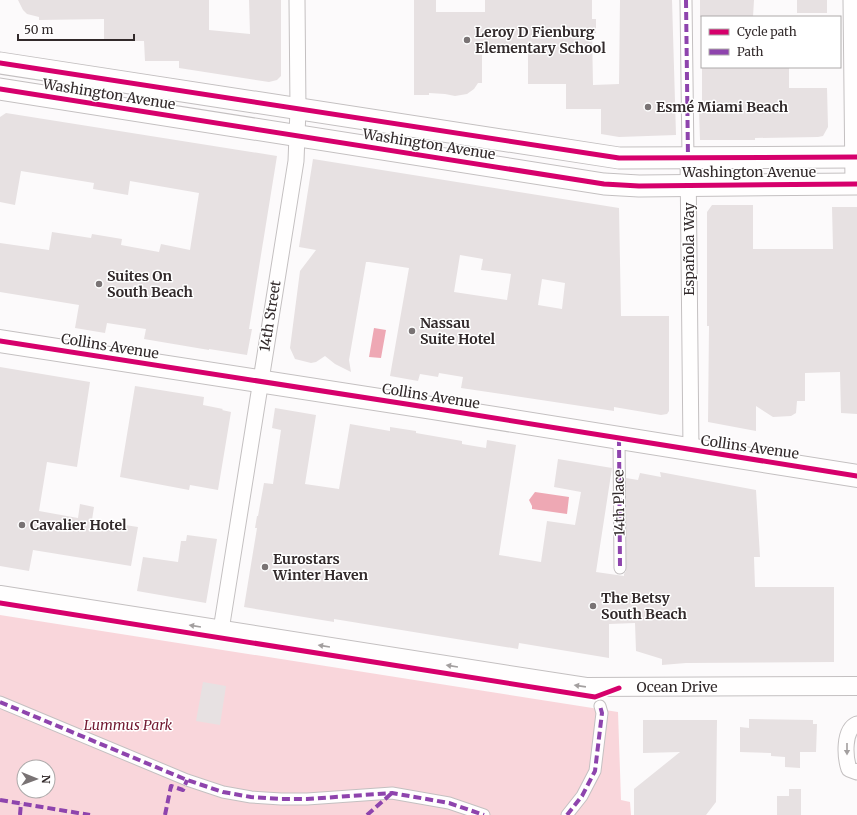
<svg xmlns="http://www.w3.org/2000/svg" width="857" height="815" font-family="Merriweather,serif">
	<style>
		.green { fill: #f9d6db; fill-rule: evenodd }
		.water { fill: #eea8b4 }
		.building { fill: #e7e1e2; fill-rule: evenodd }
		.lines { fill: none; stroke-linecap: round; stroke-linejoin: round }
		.pedestrian-casing { stroke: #c4c0c1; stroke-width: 13 }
		.minor-casing { stroke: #c4c0c1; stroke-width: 17 }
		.tertiary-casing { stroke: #c4c0c1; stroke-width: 20 }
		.secondary-casing { stroke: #c4c0c1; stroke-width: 23 }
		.primary-casing { stroke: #c4c0c1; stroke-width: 24 }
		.pedestrian { stroke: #fffefe; stroke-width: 11 }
		.minor { stroke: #fffefe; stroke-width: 15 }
		.tertiary { stroke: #fffefe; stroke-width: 18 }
		.secondary { stroke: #fffefe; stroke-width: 21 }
		.primary { stroke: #fffefe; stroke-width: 22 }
		.quiet { stroke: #8e44ad; stroke-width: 4; stroke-dasharray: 8 4; stroke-linecap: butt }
		.cycleway-casing { stroke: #fff; stroke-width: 8 }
		.cycleway { stroke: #d6006c; stroke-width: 5 }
		.oneway { fill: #a39f9f }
		.poi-dot { fill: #797374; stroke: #fff; stroke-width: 1.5 }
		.labels { text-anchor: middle; stroke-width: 3; stroke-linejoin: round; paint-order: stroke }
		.poi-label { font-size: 14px; font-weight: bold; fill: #322a2b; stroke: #fff; text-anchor: start }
		.street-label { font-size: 14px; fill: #322a2b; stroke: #fff }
		.park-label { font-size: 14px; font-style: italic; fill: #711931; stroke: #fff }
	</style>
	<rect width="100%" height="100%" fill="#fcfafb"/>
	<path class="green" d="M0,615L618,712L621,800L630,802L631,815H0ZM24,767H48V791H24Z"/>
	<path class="water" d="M374,328L386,330L381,358L369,357Z
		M535,492L569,497L567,514L532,509V506L529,500Z"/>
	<path class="building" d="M18,0H209V30L250,34L249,0H281V76L277,80L269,82L179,68V61H145L144,41H104V19L39,20V17L27,14L23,10Z
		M414,0H436V12H485V0H592V19H596V33H592L593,85L619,84L620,0H672L676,135L619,137L601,134V109H566V84H528V51H482V83H478L474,89L467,94L455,96L445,94L429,93V95H414Z
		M700,0H754L753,17H700Z
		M797,0H827V13H797Z
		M702,67H789V88H827L828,127L823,136L818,137L755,138V140H700L699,112H702Z
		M6,113L277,156L249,329H252L247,355L209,349V350L144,339L146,329L107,323L105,333L75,328L79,305L0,292V243L49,250L52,232L91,238L92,234L122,239L121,245L159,252L161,244L190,250L199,193L130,181L128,195L93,189L94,183L21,171L15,205L0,202V117Z
		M313,159L619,208L621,316H669V411L667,414L661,415L614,407V411L461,388L463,377L439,373L438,377L420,374L418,381L390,376L409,268L369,262H366L349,360L351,372L335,364L325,356L316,362L311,363L295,359L290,348L300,271L316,250L299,247ZM460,255L483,259L481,270L511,274L507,300L454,292ZM542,279L565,283L562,309L538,305Z
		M712,205H753V249H833L832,207H857V414L841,413L840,372L805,373V401H797L796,413L791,416L773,417L756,406V431L708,422L709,326H707V212Z
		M0,367L90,382L77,467L47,462L39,511L78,518L80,504L94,507L92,520L138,527L131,566L33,550L29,571L0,566Z
		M135,386L204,397L203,405L223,409L222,410L231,412L218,490L190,485L189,490L120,477Z
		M275,408L316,415L305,484L339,489L350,424L390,431V427L416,431V433L462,441V444L486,448L487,440L516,445L499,555L541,562L547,521L575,525L581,492L554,487L558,459L612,468L596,572L624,576V574L626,571V478L638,480L640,473L661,477L660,472L756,490L760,557H754L755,587H834V662L686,663L662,665V659L636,651L635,623L609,624V658L519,643L518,649L334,619V622L244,607L257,528H255L257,516H258L264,483L273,484L281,430L272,428Z
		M187,535L217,539L206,603L137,591L143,557L178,562L181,541H186Z
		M203,682L226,686L220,725L196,721Z
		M749,719L813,720V724H817L816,752H800V768L785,767V757L771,756V753L740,752V727L749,728Z
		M643,720H717L716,802L706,815H634V789L680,752L643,753Z
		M789,789H801V815H777V796H789Z"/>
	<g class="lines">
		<g class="pedestrian-casing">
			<path id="pedestrian" d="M686,0L688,158
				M619,438L620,568
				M0,702L187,780L223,792L251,797L281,799H307L392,793L449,803L484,815
				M567,815L582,796L595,771L602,713L600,706"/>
		</g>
		<g class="minor-casing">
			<path id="minor" d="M851,0L853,184
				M688,158L691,450
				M221,630L296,161L298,109L297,0
				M857,724C843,730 845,757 849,769L857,772"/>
		</g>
		<g class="tertiary-casing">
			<path id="tertiary" d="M0,595L586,687L857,686"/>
		</g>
		<g class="secondary-casing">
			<path id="secondary" d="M0,63L619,158L857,157
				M0,89L604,184L639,186L857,184"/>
		</g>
		<g class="primary-casing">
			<path id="primary" d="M0,341L432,408L857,476"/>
		</g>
		<use href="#pedestrian" class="pedestrian"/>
		<use href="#minor" class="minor"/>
		<use href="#tertiary" class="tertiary"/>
		<use href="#secondary" class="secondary"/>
		<use href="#primary" class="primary"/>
		<path class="quiet" d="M686,0L688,158
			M619,438L620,568
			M0,702L187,780L223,792L251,797L281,799H307L392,793L449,803L484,815
			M0,800L90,815
			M20,815L21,803
			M165,815L171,786L183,790L187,780
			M367,815L392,793
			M567,815L582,796L595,771L602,713L600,706"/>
		<g class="cycleway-casing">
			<path id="cycleway" d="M0,63L619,158L857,157
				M0,89L604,184L639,186L857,184
				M0,341L432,408L857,476
				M0,603L595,697L619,688"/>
		</g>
		<use href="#cycleway" class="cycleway"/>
	</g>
	<defs><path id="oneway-solid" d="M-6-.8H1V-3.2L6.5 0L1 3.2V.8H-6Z"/></defs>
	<g class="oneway">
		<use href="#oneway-solid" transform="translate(195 626) rotate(-171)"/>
		<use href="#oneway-solid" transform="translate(324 646) rotate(-171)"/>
		<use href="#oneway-solid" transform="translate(452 666) rotate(-171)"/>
		<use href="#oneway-solid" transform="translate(580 686) rotate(-172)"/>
		<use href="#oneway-solid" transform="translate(847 749) rotate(90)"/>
	</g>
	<g class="poi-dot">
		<circle cx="467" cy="40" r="4"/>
		<circle cx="648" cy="107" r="4"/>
		<circle cx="99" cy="284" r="4"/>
		<circle cx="412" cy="331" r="4"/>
		<circle cx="22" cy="525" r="4"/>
		<circle cx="265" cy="567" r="4"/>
		<circle cx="593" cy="606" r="4"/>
	</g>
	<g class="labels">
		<g class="poi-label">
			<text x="475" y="37">Leroy D Fienburg<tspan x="475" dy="16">Elementary School</tspan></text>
			<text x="656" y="112">Esmé Miami Beach</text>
			<text x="107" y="281">Suites On<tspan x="107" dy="16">South Beach</tspan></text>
			<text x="420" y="328">Nassau<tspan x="420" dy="16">Suite Hotel</tspan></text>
			<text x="30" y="530">Cavalier Hotel</text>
			<text x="273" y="564">Eurostars<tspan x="273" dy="16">Winter Haven</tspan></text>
			<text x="601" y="603">The Betsy<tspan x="601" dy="16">South Beach</tspan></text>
		</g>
		<g class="street-label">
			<text transform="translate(109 94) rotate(9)" y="5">Washington Avenue</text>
			<text transform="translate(429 144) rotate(9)" y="5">Washington Avenue</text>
			<text x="749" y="177">Washington Avenue</text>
			<text transform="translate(689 249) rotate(-90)" y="5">Española Way</text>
			<text transform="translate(270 316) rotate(-81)" y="5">14th Street</text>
			<text transform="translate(110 346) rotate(9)" y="5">Collins Avenue</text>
			<text transform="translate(431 396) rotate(9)" y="5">Collins Avenue</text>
			<text transform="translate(750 447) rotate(8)" y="5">Collins Avenue</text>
			<text transform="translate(619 503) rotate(-91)" y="5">14th Place</text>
			<text x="677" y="692">Ocean Drive</text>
		</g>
		<g class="park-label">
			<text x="128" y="730">Lummus Park</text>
		</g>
	</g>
	<rect x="701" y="16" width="140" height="52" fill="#ffffff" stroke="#adaaaa"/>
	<rect x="709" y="29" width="20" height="6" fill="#d6006c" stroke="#adaaaa"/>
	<text x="737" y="36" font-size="12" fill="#322a2b">Cycle path</text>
	<rect x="709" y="49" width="20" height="6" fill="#8e44ad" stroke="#adaaaa"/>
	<text x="737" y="56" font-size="12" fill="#322a2b">Path</text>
	<g transform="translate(36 779) rotate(91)"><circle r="19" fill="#ffffff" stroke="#adaaaa"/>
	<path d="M0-3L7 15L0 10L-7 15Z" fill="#797374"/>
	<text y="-6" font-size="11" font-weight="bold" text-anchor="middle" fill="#322a2b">N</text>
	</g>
	<path d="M18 34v6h116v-6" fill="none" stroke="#322a2b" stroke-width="2"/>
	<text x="24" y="34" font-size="12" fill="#322a2b" stroke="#ffffff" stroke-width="3" paint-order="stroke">50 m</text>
</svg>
